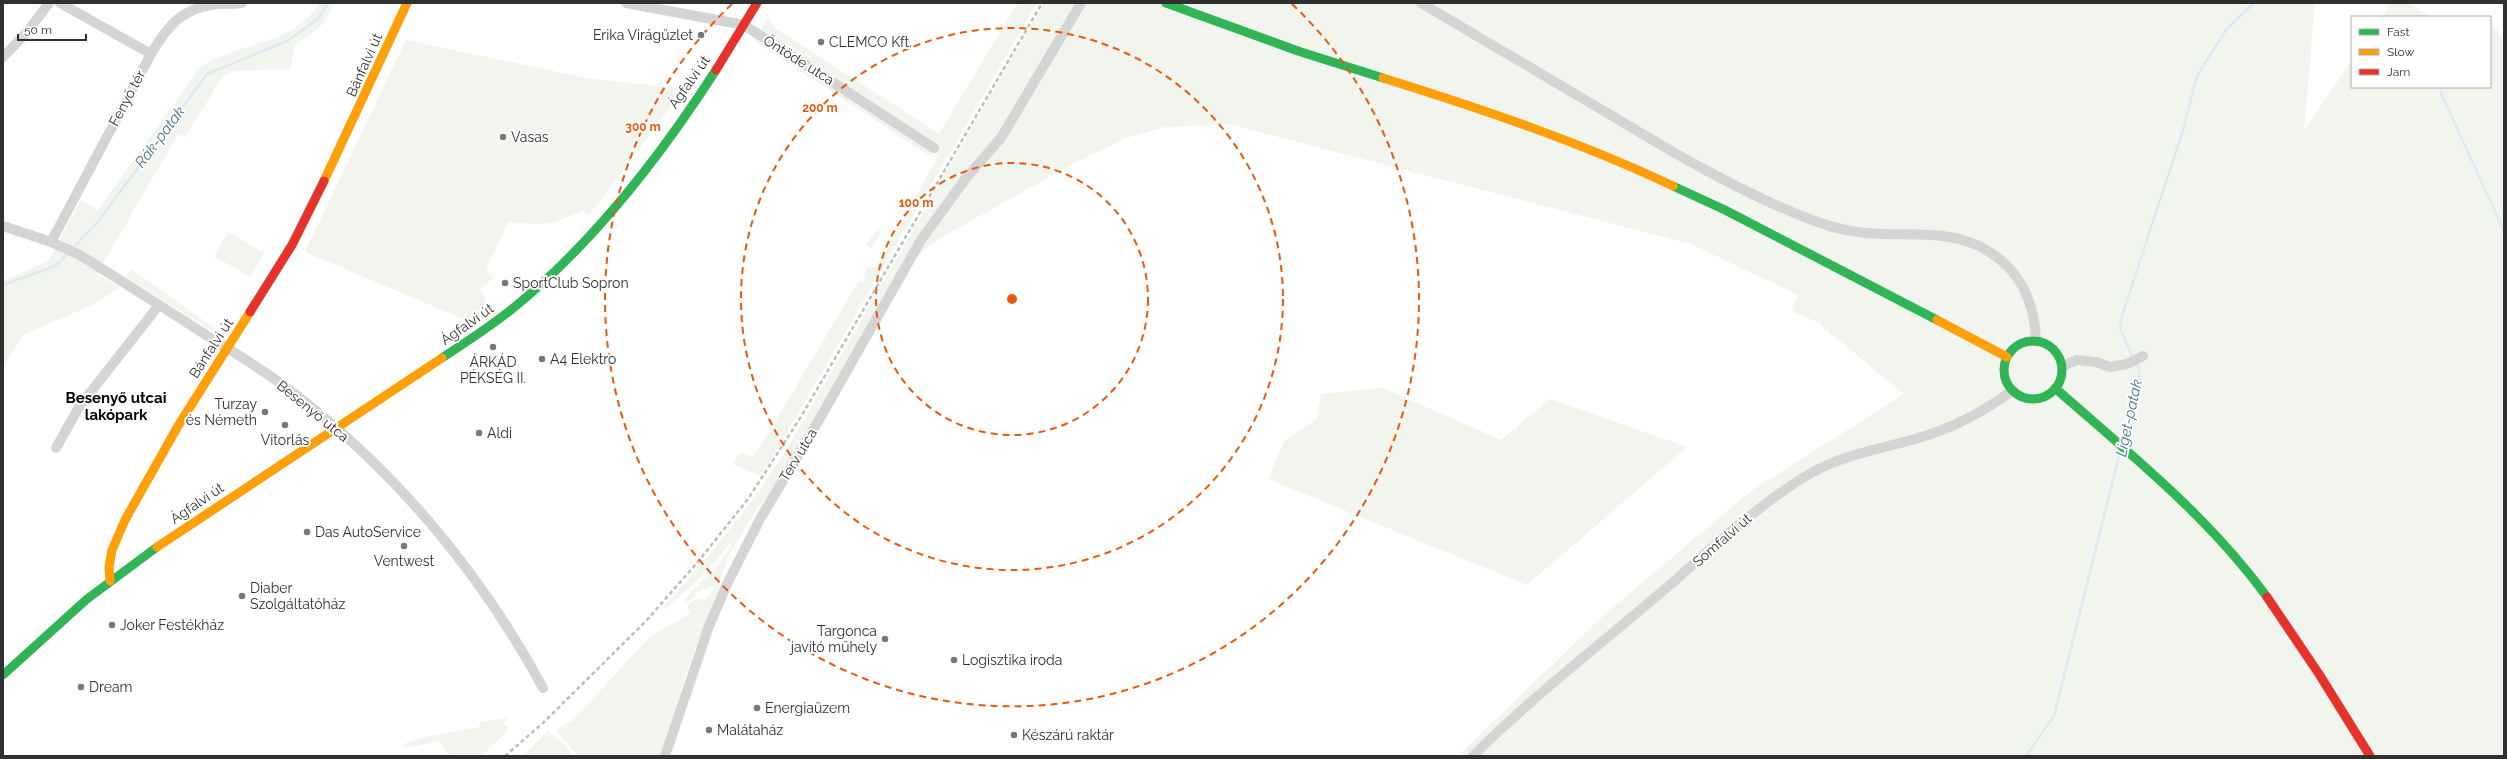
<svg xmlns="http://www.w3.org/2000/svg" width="2507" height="759" font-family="Raleway,sans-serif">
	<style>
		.green { fill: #f1f5ed }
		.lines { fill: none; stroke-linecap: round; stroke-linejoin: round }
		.stream { stroke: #dce9f1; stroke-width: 2.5 }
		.street { stroke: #d4d4d4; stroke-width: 10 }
		.fast { stroke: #30b455; stroke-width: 9 }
		.slow { stroke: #ff9f0a; stroke-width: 9 }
		.jam { stroke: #e5322d; stroke-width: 9 }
		.rail { stroke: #bcbcbc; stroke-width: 2.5; stroke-dasharray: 4 3; stroke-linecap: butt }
		.ring { fill: none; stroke: #e8590c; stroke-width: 2; stroke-dasharray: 7 5 }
		.poi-dot { fill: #787878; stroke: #fff; stroke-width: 1.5 }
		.labels { text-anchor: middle; stroke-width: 4; stroke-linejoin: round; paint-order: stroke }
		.poi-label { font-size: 14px; fill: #303030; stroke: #fff; text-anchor: start }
		.street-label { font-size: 14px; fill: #303030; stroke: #fff }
		.water-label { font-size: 15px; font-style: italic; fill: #43728e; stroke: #fff }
		.neighbourhood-label { font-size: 15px; font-weight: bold; fill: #000; stroke: #fff }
		.centre { fill: #e8590c; stroke: #fff; stroke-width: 2 }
		.ring-label { font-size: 12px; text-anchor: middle; font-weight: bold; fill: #e8590c; stroke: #fff; stroke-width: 4; stroke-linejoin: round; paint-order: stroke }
	</style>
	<rect width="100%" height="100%" fill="#fff"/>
	<path class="green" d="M320,3H335L322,25L295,45L290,69L233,71L223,76L185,137L178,134L97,274L119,288L92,305L23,335L3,367V281L48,261L81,200L98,210L198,70C204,65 211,60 219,57C257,41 294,41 320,3Z
		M1018,3H1037L778,448L760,476L733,464L740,453L754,457L859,281L863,282L867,267H877L938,156L932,152L930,156L754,41L768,17L775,28L939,134Z
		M1044,3H2315L2304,131L2352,60V87H2490V25L2492,23L2504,40V756H1458L1604,615L1751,491L1904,394L1817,322L1792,311L1798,295L1691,244L1229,124L1165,127L1126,138L1069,166L942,237L906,264L772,492L756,510L728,556L716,596L688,667L661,756H577C571,745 561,739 555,730L573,720L649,638L690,613L687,605L698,598L706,600L715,588L714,585L695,593V597L685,603L684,600L718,565L732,546L729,544C710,569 689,590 664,610L662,608C709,558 752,504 788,447Z
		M2391,3H2409L2430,17H2382Z
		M406,40L586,78L684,89L589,215L582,210C549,227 545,225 508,222L486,270L493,278L480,290L490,308L474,320L461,318L305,252Z
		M878,228L882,231L871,248L866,245Z
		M228,232L264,253L250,277L214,256Z
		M131,269L219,331V333L217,334L126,277Z
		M1383,388L1501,440L1550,399L1687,447L1527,585L1268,479L1285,440L1317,419L1321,394Z
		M507,718L504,725H508L507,732L481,756H450L441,743L437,741L406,748L403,744L429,736L480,727V722Z
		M548,731L565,745L573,756H523Z"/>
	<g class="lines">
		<path class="stream" d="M2440,91L2504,231
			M73,248L97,223L207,74L287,41L318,19L328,3
			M3,285L55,266L68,254
			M2133,358L2120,328L2122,316L2183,130L2197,76L2226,30L2254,3
			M2123,440C2128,420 2147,380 2136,362
			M2026,756L2054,716L2120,452"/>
		<path class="street" d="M60,3L151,54
			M626,3L744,25L934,148
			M1421,3C1484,40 1546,77 1609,114C1672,152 1743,194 1812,220C1835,229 1859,234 1884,234C1920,235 1956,231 1988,251C2021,271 2035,304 2036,341
			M3,57L28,31L49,3
			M3,226L51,242L80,255C123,282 166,309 209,337C235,353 262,369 287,388C393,468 480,571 543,688
			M51,242L151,54C168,25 182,8 217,4C226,3 234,5 242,3
			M2063,366L2077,360L2096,362L2110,367L2127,364L2143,356
			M56,448L79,407L159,305
			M665,756L709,626L727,584L760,519L819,420L921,240L966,178L1001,138L1081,3
			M1473,756C1531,698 1596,648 1658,595C1708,553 1755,506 1811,473C1848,452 1889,448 1928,435C1959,425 1986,410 2013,390"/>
		<path class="fast" d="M1166,3L1298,51L1383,78
			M1673,186L1725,210L1937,320
			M2004 370a29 29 0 1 1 58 0a29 29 0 1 1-58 0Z
			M442,358C466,342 490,327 512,309C593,244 660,157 716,70
			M2055,388C2130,454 2208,516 2267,597
			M3,675L87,599L157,547"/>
		<path class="slow" d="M1383,78C1482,109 1580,142 1673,186
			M324,181L407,3
			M1937,320L2007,357
			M157,547L442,358
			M110,581L109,567L112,550L125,520L178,426L250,312"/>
		<path class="jam" d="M716,70L757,3
			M250,312L292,245L324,181
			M2267,597L2319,674L2370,756"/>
		<path class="rail" d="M505,756L543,723L646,621L697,563L748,499L802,415L1042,3"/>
	</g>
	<g class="ring">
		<circle cx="1012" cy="299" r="136"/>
		<circle cx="1012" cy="299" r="271"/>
		<path d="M1292 4A407 407 0 1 1 732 4"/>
	</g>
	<g class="poi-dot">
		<circle cx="701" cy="35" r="4"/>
		<circle cx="821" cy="42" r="4"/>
		<circle cx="503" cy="137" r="4"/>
		<circle cx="505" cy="283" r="4"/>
		<circle cx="493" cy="347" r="4"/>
		<circle cx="542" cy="359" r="4"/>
		<circle cx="265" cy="412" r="4"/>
		<circle cx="285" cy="425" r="4"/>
		<circle cx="479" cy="433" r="4"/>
		<circle cx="307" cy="532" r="4"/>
		<circle cx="404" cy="546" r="4"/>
		<circle cx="242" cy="596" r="4"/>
		<circle cx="112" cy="625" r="4"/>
		<circle cx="885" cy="639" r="4"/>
		<circle cx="954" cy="660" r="4"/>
		<circle cx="81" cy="687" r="4"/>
		<circle cx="757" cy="708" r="4"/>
		<circle cx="709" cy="730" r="4"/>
		<circle cx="1014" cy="735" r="4"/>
	</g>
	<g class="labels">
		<g class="poi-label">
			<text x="693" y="40" text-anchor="end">Erika Virágüzlet</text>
			<text x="829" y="47">CLEMCO Kft.</text>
			<text x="511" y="142">Vasas</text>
			<text x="513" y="288">SportClub Sopron</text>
			<text x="550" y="364">A4 Elektro</text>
			<text x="493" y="367" text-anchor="middle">ÁRKÁD<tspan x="493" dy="16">PÉKSÉG II.</tspan></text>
			<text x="257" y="409" text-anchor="end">Turzay<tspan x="257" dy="16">és Németh</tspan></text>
			<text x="487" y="438">Aldi</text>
			<text x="285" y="445" text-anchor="middle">Vitorlás</text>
			<text x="315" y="537">Das AutoService</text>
			<text x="404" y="566" text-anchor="middle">Ventwest</text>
			<text x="250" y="593">Diaber<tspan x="250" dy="16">Szolgáltatóház</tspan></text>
			<text x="120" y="630">Joker Festékház</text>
			<text x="877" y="636" text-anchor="end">Targonca<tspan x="877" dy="16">javító műhely</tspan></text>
			<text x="962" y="665">Logisztika iroda</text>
			<text x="89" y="692">Dream</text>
			<text x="765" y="713">Energiaüzem</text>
			<text x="717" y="735">Malátaház</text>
			<text x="1022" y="740">Készárú raktár</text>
		</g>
		<g class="street-label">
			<text transform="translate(799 60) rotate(32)" y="5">Öntöde utca</text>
			<text transform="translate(364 65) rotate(-66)" y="5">Bánfalvi út</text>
			<text transform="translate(689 82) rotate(-55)" y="5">Ágfalvi út</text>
			<text transform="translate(127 98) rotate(-62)" y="5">Fenyő tér</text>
			<text transform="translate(467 324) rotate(-35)" y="5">Ágfalvi út</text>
			<text transform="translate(211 348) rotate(-57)" y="5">Bánfalvi út</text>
			<text transform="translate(313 411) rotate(39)" y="5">Besenyő utca</text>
			<text transform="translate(798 455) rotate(-59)" y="5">Terv utca</text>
			<text transform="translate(197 503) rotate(-34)" y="5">Ágfalvi út</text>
			<text transform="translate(1722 540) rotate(-41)" y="5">Somfalvi út</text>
		</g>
		<g class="water-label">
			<text transform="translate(160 137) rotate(-53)" y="5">Rák-patak</text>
			<text transform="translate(2129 418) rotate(-78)" y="5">Liget-patak</text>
		</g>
		<g class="neighbourhood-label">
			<text x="116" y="403">Besenyő utcai<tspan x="116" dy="17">lakópark</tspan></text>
		</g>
	</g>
	<circle cx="1012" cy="299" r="6" class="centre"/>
	<g class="ring-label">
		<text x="820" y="112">200 m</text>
		<text x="643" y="131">300 m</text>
		<text x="916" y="207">100 m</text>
	</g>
	<rect width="2507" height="759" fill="none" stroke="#303030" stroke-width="8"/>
	<rect x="2351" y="16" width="140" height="72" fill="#ffffff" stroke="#acacac"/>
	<rect x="2359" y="29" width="20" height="6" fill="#30b455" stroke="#acacac"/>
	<text x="2387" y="36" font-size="12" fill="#303030">Fast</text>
	<rect x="2359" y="49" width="20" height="6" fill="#ff9f0a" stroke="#acacac"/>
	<text x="2387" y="56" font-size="12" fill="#303030">Slow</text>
	<rect x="2359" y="69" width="20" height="6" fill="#e5322d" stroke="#acacac"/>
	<text x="2387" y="76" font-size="12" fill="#303030">Jam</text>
	<path d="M18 34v6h68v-6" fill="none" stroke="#303030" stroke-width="2"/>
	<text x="24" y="34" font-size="12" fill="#303030" stroke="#ffffff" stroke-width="3" paint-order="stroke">50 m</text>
</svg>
